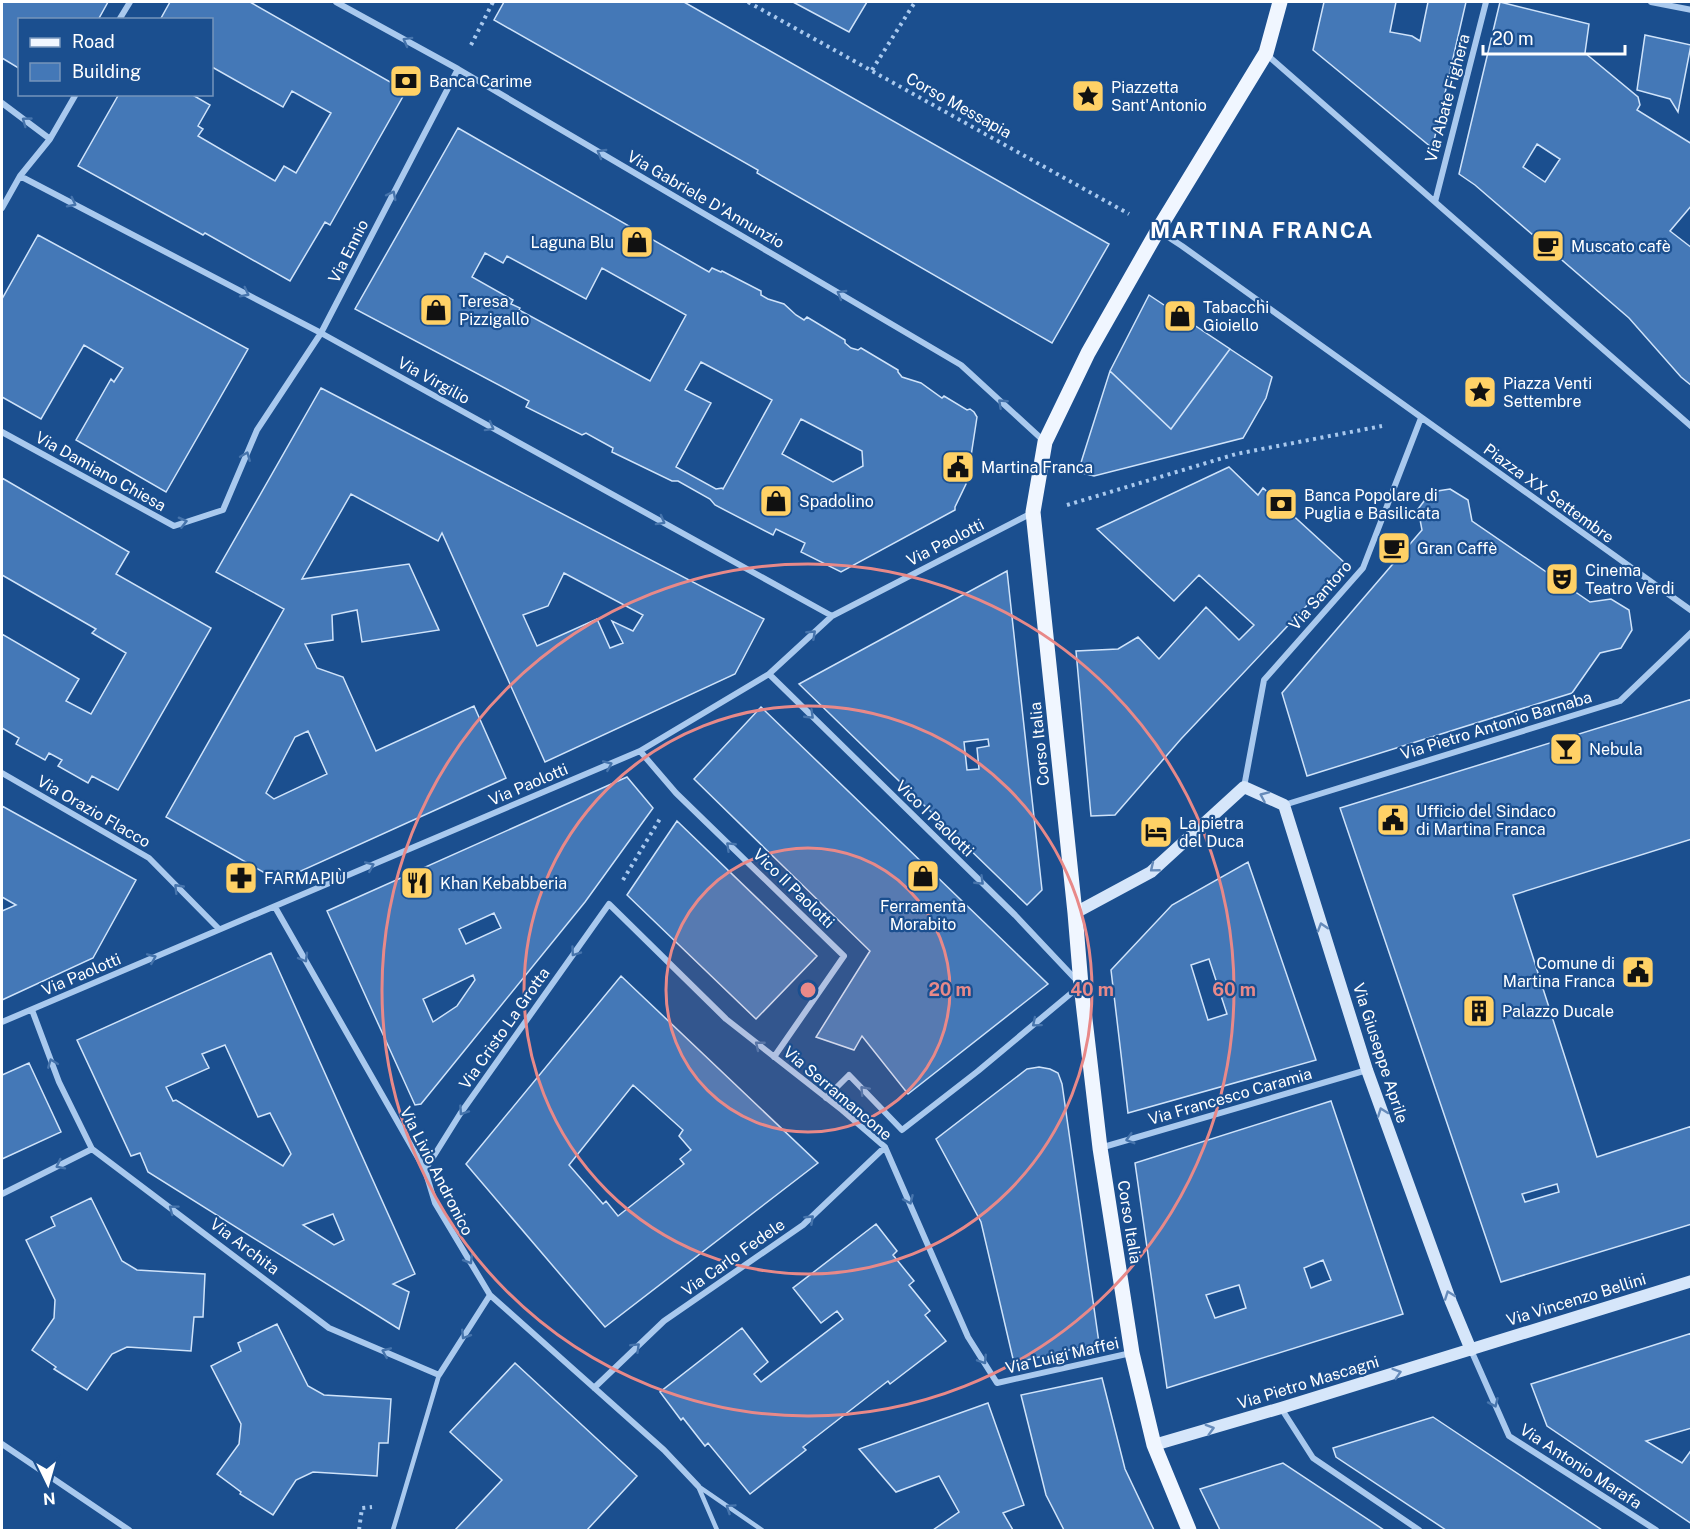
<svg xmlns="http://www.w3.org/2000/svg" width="1693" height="1532" font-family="'Public Sans',sans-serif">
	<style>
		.building { fill: #4478b7; stroke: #cfe3fa; stroke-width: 1.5; fill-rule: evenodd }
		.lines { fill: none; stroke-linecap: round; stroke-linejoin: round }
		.path { stroke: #a9c9ee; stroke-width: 4; stroke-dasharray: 3 4.5; stroke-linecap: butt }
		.lane { stroke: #a9c9ee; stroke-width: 4.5 }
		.street { stroke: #a9c9ee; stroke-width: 6 }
		.secondary { stroke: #d6e6fa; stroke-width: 12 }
		.primary { stroke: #f0f6ff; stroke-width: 15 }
		.oneway { stroke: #4674ac }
		.oneway2 { stroke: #668bba }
		.ring { fill: none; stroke: #e88989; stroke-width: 3 }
		.labels { text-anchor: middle; stroke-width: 4.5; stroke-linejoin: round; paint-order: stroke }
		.poi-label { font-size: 16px; fill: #fff; stroke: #1b4f8f; text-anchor: start }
		.street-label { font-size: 16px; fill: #fff; stroke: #1b4f8f }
		.district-label { font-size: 22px; font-weight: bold; letter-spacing: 1.5px; fill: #fff; stroke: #1b4f8f }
		.centre { fill: #e88989; stroke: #1b4f8f; stroke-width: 3 }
		.ring-label { font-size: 18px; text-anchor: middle; font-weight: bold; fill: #e88989; stroke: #1b4f8f; stroke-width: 4.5; stroke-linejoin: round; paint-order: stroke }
	</style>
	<rect width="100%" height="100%" fill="#1b4f8f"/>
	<path class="building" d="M2,2H108L98,20H20V69L2,58Z
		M170,2H250L406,91L330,225L325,222L290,281L205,233L203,235L78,166L119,94H191L210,105L198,126L203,129L198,136L275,181L284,166L296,173L331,113L292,91L283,107L212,67V20H160Z
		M504,2H684L1109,244L1052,343L757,173L758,170L494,20Z
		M793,2H867L849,32Z
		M1324,2H1396L1390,32L1412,36L1420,41L1428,2H1466L1433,145L1431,147L1313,50Z
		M1500,2L1589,24L1585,53L1638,97L1640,105L1637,110L1692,144V205L1670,231L1692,248V386L1681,377L1629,318L1475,185L1459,174ZM1537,144L1560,159L1545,182L1523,167Z
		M1645,35L1691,45L1678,112L1670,99L1637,90Z
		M458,128L709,272L712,268L721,272L722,271L761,291V295L768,299L784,304L796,315L804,320L807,317L845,340V343L851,348L858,350L861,348L898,370V372L902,377L921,383L942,398L944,396L967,410L970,409L974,412L977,417L971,456H968L966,464V484L955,507V510L841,572L801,552L805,543L776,529L773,535L715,505L710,499L678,481H672L612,452L613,448L586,433L582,435L526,407L529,401L355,309ZM485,253L503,263L507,256L586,299L602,268L686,315L650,381L519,310L520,308L511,304L513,300L472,277ZM701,362L772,400L723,489L722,488L716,489L676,467L711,403L685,390ZM801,419L862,451L863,466L833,482L782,454Z
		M38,235L248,349L166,492L76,440L111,379L114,382L123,368L84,345L41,419L2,397V299Z
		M1149,295L1230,349L1171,429L1110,371Z
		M1230,349L1272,377L1266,398L1243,438L1094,476L1078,472L1110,371L1171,429Z
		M321,388L764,619L735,674L545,762L442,533L438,541L351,494L302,579L409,564L439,630L362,642L357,610L332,615L333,640L305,644L317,668L343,677L376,751L474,706L506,778L279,881L166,817L284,609L216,572ZM564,573L643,615L633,631L612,621L623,643L610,648L597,619L537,646L523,615L548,606ZM308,731L327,774L274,799L266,793L295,737Z
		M1229,467L1258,495L1263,488L1346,564L1181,739L1115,815L1091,816L1076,651L1118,649L1138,637L1159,659L1206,607L1239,640L1254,625L1199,575L1174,601L1097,529Z
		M2,478L129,552L116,574L211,628L118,790L92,776L88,783L58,766L62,760L49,753L45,760L16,744L19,738L2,728V634L79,679L66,701L91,714L126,653L92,633L96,629L2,575Z
		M1450,489L1468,500L1472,521L1590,602L1611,599L1629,610L1632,630L1621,648L1600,653L1572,693L1307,776L1282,693L1422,530L1418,509L1431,492Z
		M1007,571L1042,890L1027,905L799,684ZM988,739L989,746L977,748L979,769L967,770L964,742Z
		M1692,699V839L1513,895L1597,1157L1692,1126V1224L1501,1282L1340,808ZM1557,1184L1559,1192L1525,1202L1522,1194Z
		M761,707L1048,984L908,1094L862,1036L854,1050L816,1037L870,951L694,779Z
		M627,777L653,808L585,902L421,1104L415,1105L327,911ZM494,913L501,928L466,944L459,929ZM473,975L475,980L457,1006L433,1022L423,999Z
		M2,806L136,880L93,958L2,1000V911L16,905L2,897Z
		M677,821L817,956L756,1019L627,895Z
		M1248,862L1316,1060L1128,1113L1111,970L1172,905ZM1209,959L1227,1014L1208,1020L1191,965Z
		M271,953L415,1274L393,1284L409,1292L399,1329L148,1172L140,1153L131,1156L77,1040ZM225,1045L258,1117L270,1113L291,1154L283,1166L176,1100L173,1101L166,1087L209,1068L202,1054ZM333,1214L344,1240L334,1245L303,1225Z
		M621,976L818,1163L605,1327L466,1164ZM633,1085L683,1130L679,1136L691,1150L680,1159L684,1164L618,1216L606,1201L603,1204L569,1165Z
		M29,1063L61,1132L2,1159V1075Z
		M1039,1067L1050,1069L1058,1073L1062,1084L1099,1343L1014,1363L981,1222L936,1139L1027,1069Z
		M1331,1101L1403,1314L1167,1388L1135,1163ZM1323,1260L1331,1280L1311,1288L1304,1268ZM1239,1285L1246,1308L1215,1318L1206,1295Z
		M91,1198L122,1261L137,1270L205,1274L203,1317H194L191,1351L127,1347L112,1354L87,1390L54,1369L56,1367L32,1350L54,1318L55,1300L26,1240L55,1226L51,1217Z
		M876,1224L897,1251L893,1255L914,1281L909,1285L930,1311L925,1315L946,1341L890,1384L888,1381L803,1447L806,1450L750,1494L708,1443L705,1446L683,1418L681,1420L660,1392L742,1328L768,1362L754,1374L761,1382L843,1319L837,1311L821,1323L793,1288Z
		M277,1324L308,1386L324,1395L391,1399L388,1443H379L377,1476L313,1472L296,1480L273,1515L240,1494L241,1492L217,1474L239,1444L241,1424L211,1366L241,1351L238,1343Z
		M1692,1333V1428L1646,1441L1682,1463L1692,1449V1524L1547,1426L1531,1384Z
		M515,1363L637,1476L587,1530H455L502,1480L450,1432Z
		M1102,1378L1125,1469L1154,1530H1064L1046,1495L1021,1395Z
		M988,1403L1024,1505L1003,1513L1013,1530H933L959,1512L939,1476L896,1492L859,1449Z
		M1433,1417L1602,1530H1446L1336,1457L1333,1448Z
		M1283,1463L1384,1530H1220L1200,1489Z"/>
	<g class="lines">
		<path class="path" d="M748,2L1129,214
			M471,45L493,2
			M872,70L915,2
			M1067,505L1236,454L1382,426
			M623,880L661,817
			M359,1530L362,1508L372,1507"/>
		<path class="lane" d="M698,1486L762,1530
			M698,1486L717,1530
			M393,1530L439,1375"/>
		<path class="street" d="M336,2L458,69L961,365L1045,442
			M1651,2L1692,10
			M119,20L130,2
			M1266,54L1692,427
			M2,103L50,139
			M20,176L321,333L832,616
			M1435,202L1486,2
			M2,208L20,176L50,139L76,94
			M1159,231L1182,246L1692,611
			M2,432L174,526L223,510L257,430L321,333L458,69
			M769,674L1015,915L1081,985L978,1071L902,1130L849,1075L826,1098
			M640,751L676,793L844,956L774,1057
			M2,773L149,858L219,929
			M1244,787L1264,680L1363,568L1421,418
			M1284,805L1620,701L1692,632
			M275,907L425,1170L435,1203L490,1295L664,1450L698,1486
			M32,1010L59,1082L92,1149L329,1328L439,1375L490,1295
			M2,1022L640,751L769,674L832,616L1032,513
			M1100,1148L1367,1070
			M425,1170L460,1114L609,904L726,1019L842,1110L885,1147L968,1337L997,1383L1131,1353
			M2,1194L92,1149
			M1471,1350L1509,1436L1656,1530
			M594,1388L664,1321L803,1225L885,1147
			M1281,1408L1313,1458L1419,1530
			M2,1444L129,1530"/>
		<path class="secondary" d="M1075,913L1151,872L1244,787L1284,805L1367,1070L1451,1302L1471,1350
			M1154,1445L1281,1408L1692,1281"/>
		<path class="primary" d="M1189,1530L1154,1445L1132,1353L1100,1148L1081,985L1075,913L1033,512L1045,442L1088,353L1158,230L1266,53L1280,2"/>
	</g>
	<defs><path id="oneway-chevron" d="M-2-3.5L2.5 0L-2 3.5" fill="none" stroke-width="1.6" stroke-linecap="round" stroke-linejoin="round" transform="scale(1.5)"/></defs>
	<g class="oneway">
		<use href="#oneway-chevron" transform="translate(407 41) rotate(-151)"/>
		<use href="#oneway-chevron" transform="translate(26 121) rotate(-144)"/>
		<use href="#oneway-chevron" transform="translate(601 153) rotate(-150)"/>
		<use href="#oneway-chevron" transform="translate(392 195) rotate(-63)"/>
		<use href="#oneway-chevron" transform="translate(72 203) rotate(27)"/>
		<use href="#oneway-chevron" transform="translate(245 293) rotate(27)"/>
		<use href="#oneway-chevron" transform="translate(841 294) rotate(-150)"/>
		<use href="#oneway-chevron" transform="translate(1002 403) rotate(-137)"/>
		<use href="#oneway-chevron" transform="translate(490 427) rotate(29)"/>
		<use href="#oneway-chevron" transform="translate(246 456) rotate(-68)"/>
		<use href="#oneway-chevron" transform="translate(661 521) rotate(29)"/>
		<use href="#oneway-chevron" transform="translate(183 522) rotate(-14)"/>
		<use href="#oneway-chevron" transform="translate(812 634) rotate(-43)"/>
		<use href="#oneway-chevron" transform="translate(810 715) rotate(44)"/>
		<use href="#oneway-chevron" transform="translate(608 765) rotate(-23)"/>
		<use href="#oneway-chevron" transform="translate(730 846) rotate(-136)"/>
		<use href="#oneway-chevron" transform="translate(370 866) rotate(-23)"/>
		<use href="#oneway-chevron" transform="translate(980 881) rotate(44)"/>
		<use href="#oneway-chevron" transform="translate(178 888) rotate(-134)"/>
		<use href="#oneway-chevron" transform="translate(575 952) rotate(125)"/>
		<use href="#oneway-chevron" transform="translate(152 958) rotate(-23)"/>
		<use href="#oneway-chevron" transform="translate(304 958) rotate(60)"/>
		<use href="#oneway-chevron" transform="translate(1036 1023) rotate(140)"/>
		<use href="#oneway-chevron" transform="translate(759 1045) rotate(-141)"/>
		<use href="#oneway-chevron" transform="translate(52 1063) rotate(-111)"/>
		<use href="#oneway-chevron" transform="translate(864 1090) rotate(-133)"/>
		<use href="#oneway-chevron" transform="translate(463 1111) rotate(124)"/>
		<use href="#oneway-chevron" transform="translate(1130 1139) rotate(164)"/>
		<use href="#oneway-chevron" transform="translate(60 1165) rotate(153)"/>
		<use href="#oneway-chevron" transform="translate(909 1200) rotate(66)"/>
		<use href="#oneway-chevron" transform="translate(173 1209) rotate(-143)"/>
		<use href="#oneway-chevron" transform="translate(810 1219) rotate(-43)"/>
		<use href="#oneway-chevron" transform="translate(469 1260) rotate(59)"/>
		<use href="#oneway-chevron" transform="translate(465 1335) rotate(122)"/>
		<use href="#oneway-chevron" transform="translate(636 1347) rotate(-44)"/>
		<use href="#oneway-chevron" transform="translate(386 1352) rotate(-157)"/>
		<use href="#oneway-chevron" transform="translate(983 1360) rotate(57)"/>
		<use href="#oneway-chevron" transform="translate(1494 1403) rotate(66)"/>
		<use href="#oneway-chevron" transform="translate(730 1508) rotate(-146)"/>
	</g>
	<g class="oneway2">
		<use href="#oneway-chevron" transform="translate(1264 796) rotate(-156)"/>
		<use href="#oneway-chevron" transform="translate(1154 868) rotate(141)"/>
		<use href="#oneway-chevron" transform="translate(1322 927) rotate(-107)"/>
		<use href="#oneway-chevron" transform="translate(1382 1112) rotate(-110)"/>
		<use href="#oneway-chevron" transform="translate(1449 1295) rotate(-110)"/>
		<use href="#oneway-chevron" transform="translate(1397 1373) rotate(-17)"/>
		<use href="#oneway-chevron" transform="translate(1210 1429) rotate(-16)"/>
	</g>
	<circle cx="808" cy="990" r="142" fill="#e88989" fill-opacity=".12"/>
	<g class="ring">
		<circle cx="808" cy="990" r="142"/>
		<circle cx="808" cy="990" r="284"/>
		<circle cx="808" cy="990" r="426"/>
	</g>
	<defs>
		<g id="bank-square" transform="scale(1.725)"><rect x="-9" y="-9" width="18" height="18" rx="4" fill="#ffd166" stroke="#1b4f8f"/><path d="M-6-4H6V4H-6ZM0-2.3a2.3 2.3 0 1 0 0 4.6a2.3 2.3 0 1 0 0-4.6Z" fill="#111"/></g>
		<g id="sight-square" transform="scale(1.725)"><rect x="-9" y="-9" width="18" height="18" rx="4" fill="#ffd166" stroke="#1b4f8f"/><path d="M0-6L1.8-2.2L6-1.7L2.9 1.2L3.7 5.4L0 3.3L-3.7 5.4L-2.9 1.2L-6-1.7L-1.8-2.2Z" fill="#111"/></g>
		<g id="shop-square" transform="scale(1.725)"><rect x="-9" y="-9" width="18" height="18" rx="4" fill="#ffd166" stroke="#1b4f8f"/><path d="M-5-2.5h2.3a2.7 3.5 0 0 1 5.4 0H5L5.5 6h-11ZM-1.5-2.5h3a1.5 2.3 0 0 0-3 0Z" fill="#111"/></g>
		<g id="cafe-square" transform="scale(1.725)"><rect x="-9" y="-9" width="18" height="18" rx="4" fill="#ffd166" stroke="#1b4f8f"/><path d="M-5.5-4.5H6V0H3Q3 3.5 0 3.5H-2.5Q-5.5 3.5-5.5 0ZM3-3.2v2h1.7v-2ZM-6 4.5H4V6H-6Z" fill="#111"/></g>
		<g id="civic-square" transform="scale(1.725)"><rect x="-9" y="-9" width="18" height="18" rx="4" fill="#ffd166" stroke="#1b4f8f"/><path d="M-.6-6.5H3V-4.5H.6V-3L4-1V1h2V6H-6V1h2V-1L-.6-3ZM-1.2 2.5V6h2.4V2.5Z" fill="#111"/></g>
		<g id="theatre-square" transform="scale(1.725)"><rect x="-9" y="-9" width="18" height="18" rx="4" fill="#ffd166" stroke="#1b4f8f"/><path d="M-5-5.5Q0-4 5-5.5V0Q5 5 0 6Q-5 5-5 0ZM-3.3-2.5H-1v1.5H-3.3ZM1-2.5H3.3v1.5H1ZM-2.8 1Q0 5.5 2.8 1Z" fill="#111"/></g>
		<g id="bar-square" transform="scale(1.725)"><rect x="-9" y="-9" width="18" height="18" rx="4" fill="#ffd166" stroke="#1b4f8f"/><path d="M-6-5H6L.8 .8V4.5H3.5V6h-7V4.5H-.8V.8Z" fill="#111"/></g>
		<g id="hotel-square" transform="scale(1.725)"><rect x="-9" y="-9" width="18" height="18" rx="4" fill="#ffd166" stroke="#1b4f8f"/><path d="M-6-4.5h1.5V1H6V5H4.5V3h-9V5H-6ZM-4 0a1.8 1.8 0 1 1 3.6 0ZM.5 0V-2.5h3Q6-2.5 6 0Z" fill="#111"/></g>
		<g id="pharmacy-square" transform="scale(1.725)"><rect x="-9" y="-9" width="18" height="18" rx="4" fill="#ffd166" stroke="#1b4f8f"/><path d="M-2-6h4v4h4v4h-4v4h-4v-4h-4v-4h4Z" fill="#111"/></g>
		<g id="restaurant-square" transform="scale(1.725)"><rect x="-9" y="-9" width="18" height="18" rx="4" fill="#ffd166" stroke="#1b4f8f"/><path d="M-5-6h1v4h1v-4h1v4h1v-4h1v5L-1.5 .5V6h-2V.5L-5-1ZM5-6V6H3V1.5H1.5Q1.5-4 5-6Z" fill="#111"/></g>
		<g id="building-square" transform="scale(1.725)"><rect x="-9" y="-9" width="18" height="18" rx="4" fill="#ffd166" stroke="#1b4f8f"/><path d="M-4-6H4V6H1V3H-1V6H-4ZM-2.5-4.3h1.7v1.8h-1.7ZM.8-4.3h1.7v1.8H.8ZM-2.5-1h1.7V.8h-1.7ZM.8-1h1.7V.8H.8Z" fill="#111"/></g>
	</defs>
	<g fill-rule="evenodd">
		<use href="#bank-square" x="406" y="81"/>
		<use href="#sight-square" x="1088" y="96"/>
		<use href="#shop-square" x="637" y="242"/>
		<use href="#cafe-square" x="1548" y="246"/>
		<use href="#shop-square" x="436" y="310"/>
		<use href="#shop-square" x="1180" y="316"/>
		<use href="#sight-square" x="1480" y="392"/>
		<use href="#civic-square" x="958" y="467"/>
		<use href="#shop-square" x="776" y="501"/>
		<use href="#bank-square" x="1281" y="504"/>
		<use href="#cafe-square" x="1394" y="548"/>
		<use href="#theatre-square" x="1562" y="579"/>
		<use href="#bar-square" x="1566" y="749"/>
		<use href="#civic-square" x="1393" y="820"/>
		<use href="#hotel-square" x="1156" y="832"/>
		<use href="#shop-square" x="923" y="876"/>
		<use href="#pharmacy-square" x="241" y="878"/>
		<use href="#restaurant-square" x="417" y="883"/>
		<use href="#civic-square" x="1638" y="972"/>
		<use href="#building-square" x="1479" y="1011"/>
	</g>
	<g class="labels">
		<g class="poi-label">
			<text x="429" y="87">Banca Carime</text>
			<text x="1111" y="93">Piazzetta<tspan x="1111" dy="18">Sant'Antonio</tspan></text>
			<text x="614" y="248" text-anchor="end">Laguna Blu</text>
			<text x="1571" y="252">Muscato cafè</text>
			<text x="459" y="307">Teresa<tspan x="459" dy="18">Pizzigallo</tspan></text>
			<text x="1203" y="313">Tabacchi<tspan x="1203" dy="18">Gioiello</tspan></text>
			<text x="1503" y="389">Piazza Venti<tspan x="1503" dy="18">Settembre</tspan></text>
			<text x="981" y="473">Martina Franca</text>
			<text x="1304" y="501">Banca Popolare di<tspan x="1304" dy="18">Puglia e Basilicata</tspan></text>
			<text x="799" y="507">Spadolino</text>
			<text x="1417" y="554">Gran Caffè</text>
			<text x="1585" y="576">Cinema<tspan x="1585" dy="18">Teatro Verdi</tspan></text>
			<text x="1589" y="755">Nebula</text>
			<text x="1416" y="817">Ufficio del Sindaco<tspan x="1416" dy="18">di Martina Franca</tspan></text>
			<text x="1179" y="829">La pietra<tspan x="1179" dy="18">del Duca</tspan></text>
			<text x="264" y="884">FARMAPIÙ</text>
			<text x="440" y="889">Khan Kebabberia</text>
			<text x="923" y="912" text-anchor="middle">Ferramenta<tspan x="923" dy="18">Morabito</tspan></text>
			<text x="1615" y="969" text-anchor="end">Comune di<tspan x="1615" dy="18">Martina Franca</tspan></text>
			<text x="1502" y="1017">Palazzo Ducale</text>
		</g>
		<g class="street-label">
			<text transform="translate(1447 98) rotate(-75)" y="6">Via Abate Fighera</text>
			<text transform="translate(959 105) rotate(29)" y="6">Corso Messapia</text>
			<text transform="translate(706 199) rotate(30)" y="6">Via Gabriele D'Annunzio</text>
			<text transform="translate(348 251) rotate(-63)" y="6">Via Ennio</text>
			<text transform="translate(434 380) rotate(29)" y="6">Via Virgilio</text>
			<text transform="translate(101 471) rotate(29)" y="6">Via Damiano Chiesa</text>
			<text transform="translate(1549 493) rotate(36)" y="6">Piazza XX Settembre</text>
			<text transform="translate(945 542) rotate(-27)" y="6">Via Paolotti</text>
			<text transform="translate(1320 595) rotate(-49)" y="6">Via Santoro</text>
			<text transform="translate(1496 725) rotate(-17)" y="6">Via Pietro Antonio Barnaba</text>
			<text transform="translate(1039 744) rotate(-96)" y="6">Corso Italia</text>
			<text transform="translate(528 784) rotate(-23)" y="6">Via Paolotti</text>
			<text transform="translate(94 811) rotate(30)" y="6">Via Orazio Flacco</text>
			<text transform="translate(935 818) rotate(44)" y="6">Vico I Paolotti</text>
			<text transform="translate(794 888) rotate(44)" y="6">Vico II Paolotti</text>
			<text transform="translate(81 974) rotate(-23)" y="6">Via Paolotti</text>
			<text transform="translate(504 1028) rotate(-55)" y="6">Via Cristo La Grotta</text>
			<text transform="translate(1381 1053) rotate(72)" y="6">Via Giuseppe Aprile</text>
			<text transform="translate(838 1093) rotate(40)" y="6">Via Serramancone</text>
			<text transform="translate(1230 1096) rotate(-16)" y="6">Via Francesco Caramia</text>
			<text transform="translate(437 1171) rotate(63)" y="6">Via Livio Andronico</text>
			<text transform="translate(1130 1222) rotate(81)" y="6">Corso Italia</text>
			<text transform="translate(245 1246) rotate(37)" y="6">Via Archita</text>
			<text transform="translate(733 1257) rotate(-35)" y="6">Via Carlo Fedele</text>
			<text transform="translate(1576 1299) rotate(-17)" y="6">Via Vincenzo Bellini</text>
			<text transform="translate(1062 1355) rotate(-13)" y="6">Via Luigi Maffei</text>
			<text transform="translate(1308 1382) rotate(-17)" y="6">Via Pietro Mascagni</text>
			<text transform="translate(1581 1466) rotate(33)" y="6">Via Antonio Marafa</text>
		</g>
		<g class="district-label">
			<text x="1262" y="238">MARTINA FRANCA</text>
		</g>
	</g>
	<circle cx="808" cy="990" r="9" class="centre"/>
	<g class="ring-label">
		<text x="950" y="996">20 m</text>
		<text x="1092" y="996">40 m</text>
		<text x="1234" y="996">60 m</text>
	</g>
	<rect width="1693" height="1532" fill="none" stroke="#ffffff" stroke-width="6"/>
	<rect x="18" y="18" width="195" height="78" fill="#1b4f8f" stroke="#7695bc" stroke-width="1.5"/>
	<rect x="30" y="38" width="30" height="9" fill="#f0f6ff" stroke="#7695bc" stroke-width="1.5"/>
	<text x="72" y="48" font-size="18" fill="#ffffff">Road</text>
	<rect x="30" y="63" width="30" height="18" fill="#4478b7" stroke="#7695bc" stroke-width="1.5"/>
	<text x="72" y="78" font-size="18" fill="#ffffff">Building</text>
	<g transform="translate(48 1484) rotate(175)" stroke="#1b4f8f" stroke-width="4.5" paint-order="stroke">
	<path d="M0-4.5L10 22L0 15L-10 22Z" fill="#ffffff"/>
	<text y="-9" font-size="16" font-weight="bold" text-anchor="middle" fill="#ffffff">N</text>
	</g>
	<path d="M1483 45v9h142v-9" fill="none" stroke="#ffffff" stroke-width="3"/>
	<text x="1492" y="45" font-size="18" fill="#ffffff" stroke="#1b4f8f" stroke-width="4.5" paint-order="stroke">20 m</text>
</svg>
